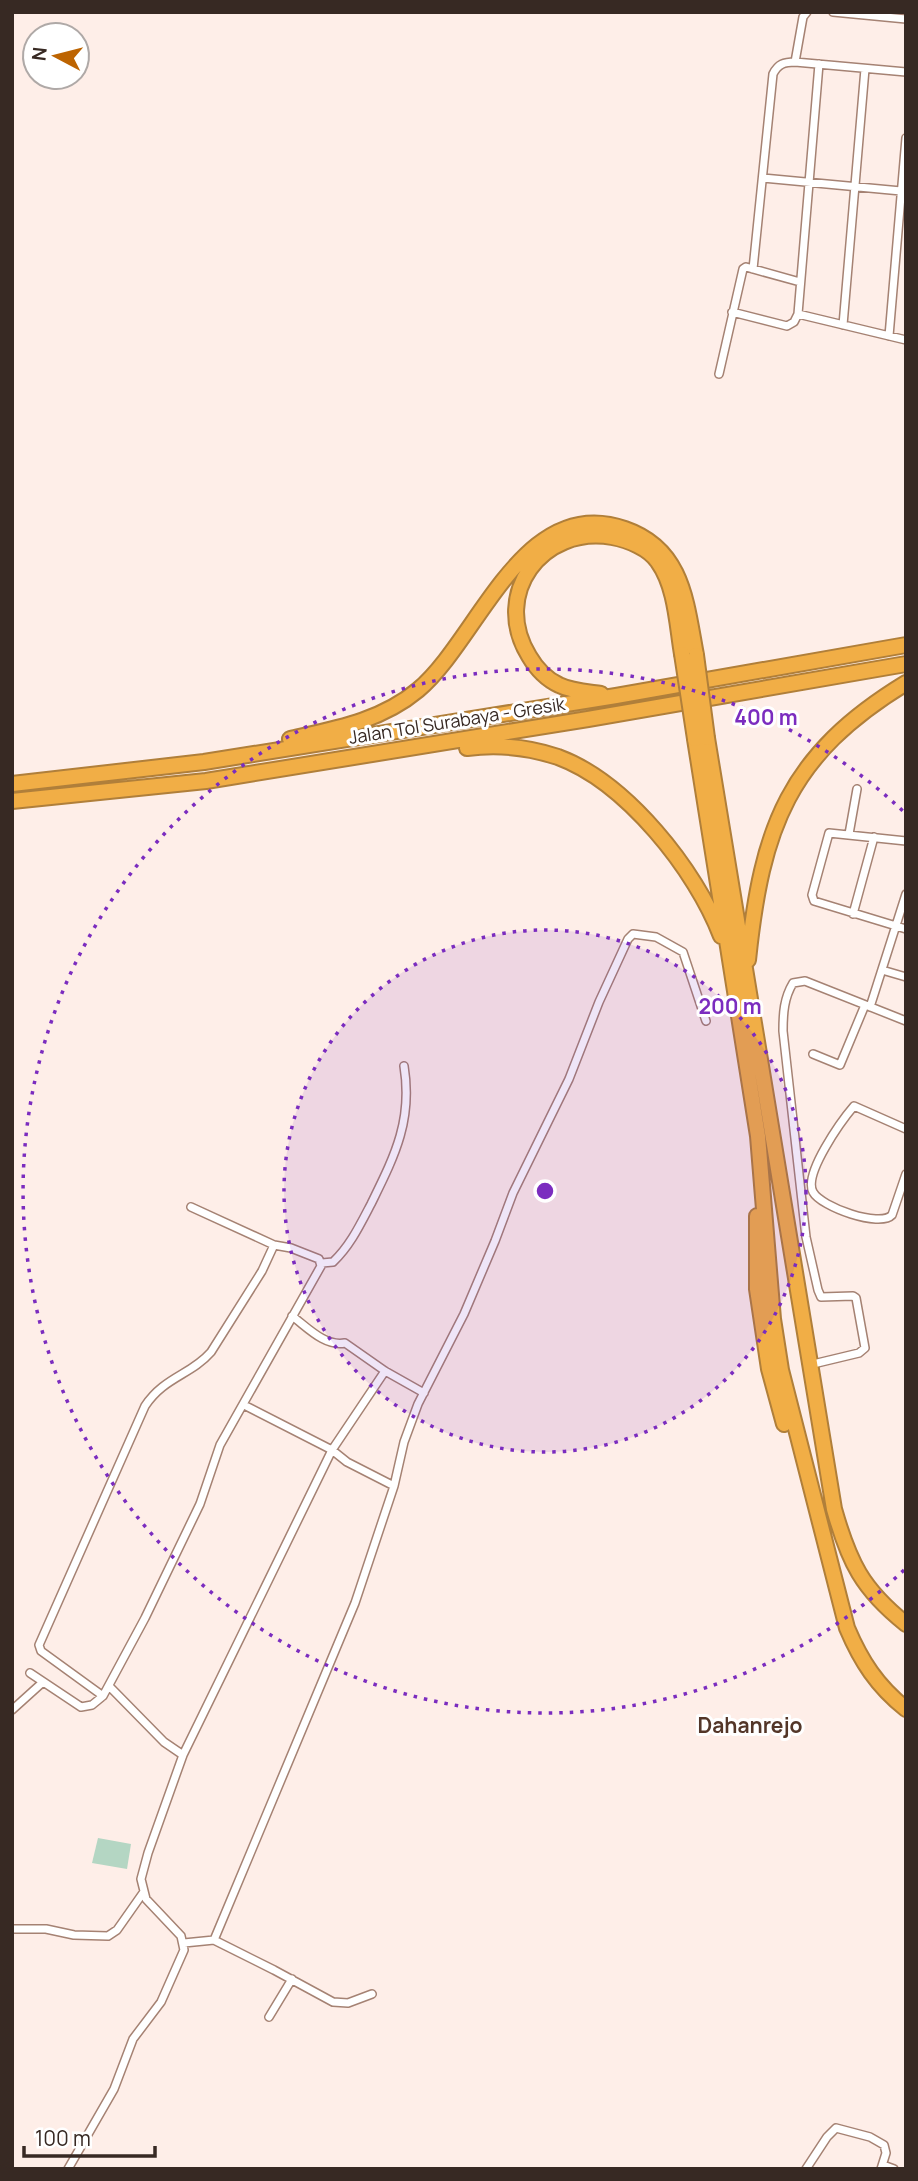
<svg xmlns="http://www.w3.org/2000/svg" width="918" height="2181" font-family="Manrope,sans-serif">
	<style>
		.green { fill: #b4d6c3 }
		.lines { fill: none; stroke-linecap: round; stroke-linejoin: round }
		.minor-casing { stroke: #a58273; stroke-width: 10 }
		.motorway-casing { stroke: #b07f3a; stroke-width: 18 }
		.minor { stroke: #fff; stroke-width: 7 }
		.motorway { stroke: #f1ae46; stroke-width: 14 }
		.motorway-bridge-casing { stroke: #b07f3a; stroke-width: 18; stroke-linecap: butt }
		.motorway-bridge { stroke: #f1ae46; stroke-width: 14 }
		.ring { fill: none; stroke: #7b2cbf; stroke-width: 3.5; stroke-dasharray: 3.5 7 }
		.labels { text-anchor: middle; stroke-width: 6; stroke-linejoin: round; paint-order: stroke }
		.street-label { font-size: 18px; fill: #372923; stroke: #fff }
		.quarter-label { font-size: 21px; font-weight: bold; fill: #533628; stroke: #fff }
		.centre { fill: #7b2cbf; stroke: #fff; stroke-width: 3.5 }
		.ring-label { font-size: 21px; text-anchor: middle; font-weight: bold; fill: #7b2cbf; stroke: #fff; stroke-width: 6; stroke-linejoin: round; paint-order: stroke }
	</style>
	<rect width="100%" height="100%" fill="#feeee8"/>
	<path class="green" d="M98,1838L131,1844L127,1869L92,1863Z"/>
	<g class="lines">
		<g class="minor-casing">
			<path id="minor" d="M833,12L906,19
				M795,62L803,17L807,12
				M763,178L901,191
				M753,269L773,74C778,64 784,62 795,62L906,72
				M732,312L787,326L794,322L798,314L819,64
				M798,314L906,340
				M843,325L865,69
				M889,336L906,138
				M719,374L743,269L746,267L800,282
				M849,834L857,789
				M906,841L829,833L812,895L814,901L906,929
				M853,914L874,837
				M882,970L906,977
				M870,1007L906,894
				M813,1054L840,1065L865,1005
				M906,1129L854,1106C842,1120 803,1174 813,1192C821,1207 880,1228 892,1215L906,1174
				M322,1263L333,1262C350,1246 360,1225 371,1204C394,1157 413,1121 404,1066
				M292,1316C307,1327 325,1347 345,1343L385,1371L424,1393
				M809,1365L859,1353L865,1348L856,1298L853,1296L821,1297L818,1290L806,1237L783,1031C783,1013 784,998 793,983L805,981L906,1021
				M244,1405L332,1450L347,1462L394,1486L404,1442L418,1404L464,1314L495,1241L513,1193L569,1079L599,1002L628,939L633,934L656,937L683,952L706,1021
				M30,1673L81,1707L92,1705L103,1696L145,1618L200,1504L220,1445L321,1266L319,1259L291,1248L274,1245L191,1207
				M109,1686L164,1742L183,1755
				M103,1696L41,1651L39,1645L145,1406C164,1377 191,1375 211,1352L262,1271L274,1245
				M12,1710L43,1682
				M12,1929H46L74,1935L108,1936L117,1930L143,1893
				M214,1940L274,1970L333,2002L348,2003L372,1994
				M184,1943L214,1940L355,1603L394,1486
				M269,2017L292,1979
				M883,2165L894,2169
				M68,2169L114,2089L133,2039L161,2002L184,1950L181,1936L146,1899L141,1879L148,1853L183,1755L332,1450L385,1371
				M806,2169L827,2137L836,2128L870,2137L884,2145L886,2153L881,2169"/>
		</g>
		<g class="motorway-casing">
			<path id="motorway" d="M601,694C587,692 571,691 559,685C546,679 536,668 529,656C491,594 542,525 612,537C628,540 649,548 658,562C676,587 677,625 682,654
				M707,738L834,1509C849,1562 862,1589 906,1624
				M290,739C335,729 381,721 418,690C479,639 523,493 625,529C683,549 686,602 696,655
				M695,739L758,1136L773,1319L781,1370L847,1628C861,1661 877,1686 906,1709
				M467,748C498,744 528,747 558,757C626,782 696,870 721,936
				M12,784L204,762L616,696L906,645
				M12,801L206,781L588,719L906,664
				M748,960C762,827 788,755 906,683
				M757,1216V1289L769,1369L784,1424"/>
		</g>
		<use href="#minor" class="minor"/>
		<use href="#motorway" class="motorway"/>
		<g class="motorway-bridge-casing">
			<path id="motorway-bridge" d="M682,654L695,739
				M696,655L707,738"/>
		</g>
		<use href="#motorway-bridge" class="motorway-bridge"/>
	</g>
	<circle cx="545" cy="1191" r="261" fill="#7b2cbf" fill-opacity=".12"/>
	<g class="ring">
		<circle cx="545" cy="1191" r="261"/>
		<path d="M904 1570A522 522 0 1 1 904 812"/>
	</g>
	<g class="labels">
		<g class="street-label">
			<text transform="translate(457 721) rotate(-9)" y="6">Jalan Tol Surabaya - Gresik</text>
		</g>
		<g class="quarter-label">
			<text x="750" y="1733">Dahanrejo</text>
		</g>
	</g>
	<circle cx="545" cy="1191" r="10" class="centre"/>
	<g class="ring-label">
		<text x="766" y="725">400 m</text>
		<text x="730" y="1014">200 m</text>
	</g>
	<rect width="918" height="2181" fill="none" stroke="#372923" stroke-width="28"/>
	<g transform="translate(56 56) rotate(277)"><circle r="33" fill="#ffffff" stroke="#afa9a7" stroke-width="2"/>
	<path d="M0-5L12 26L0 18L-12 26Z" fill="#bd6401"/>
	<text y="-10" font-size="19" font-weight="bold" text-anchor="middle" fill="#372923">N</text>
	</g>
	<path d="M24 2146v10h131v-10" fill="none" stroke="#372923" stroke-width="3.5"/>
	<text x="35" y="2146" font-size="21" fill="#372923" stroke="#ffffff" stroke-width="5" paint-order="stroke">100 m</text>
</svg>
